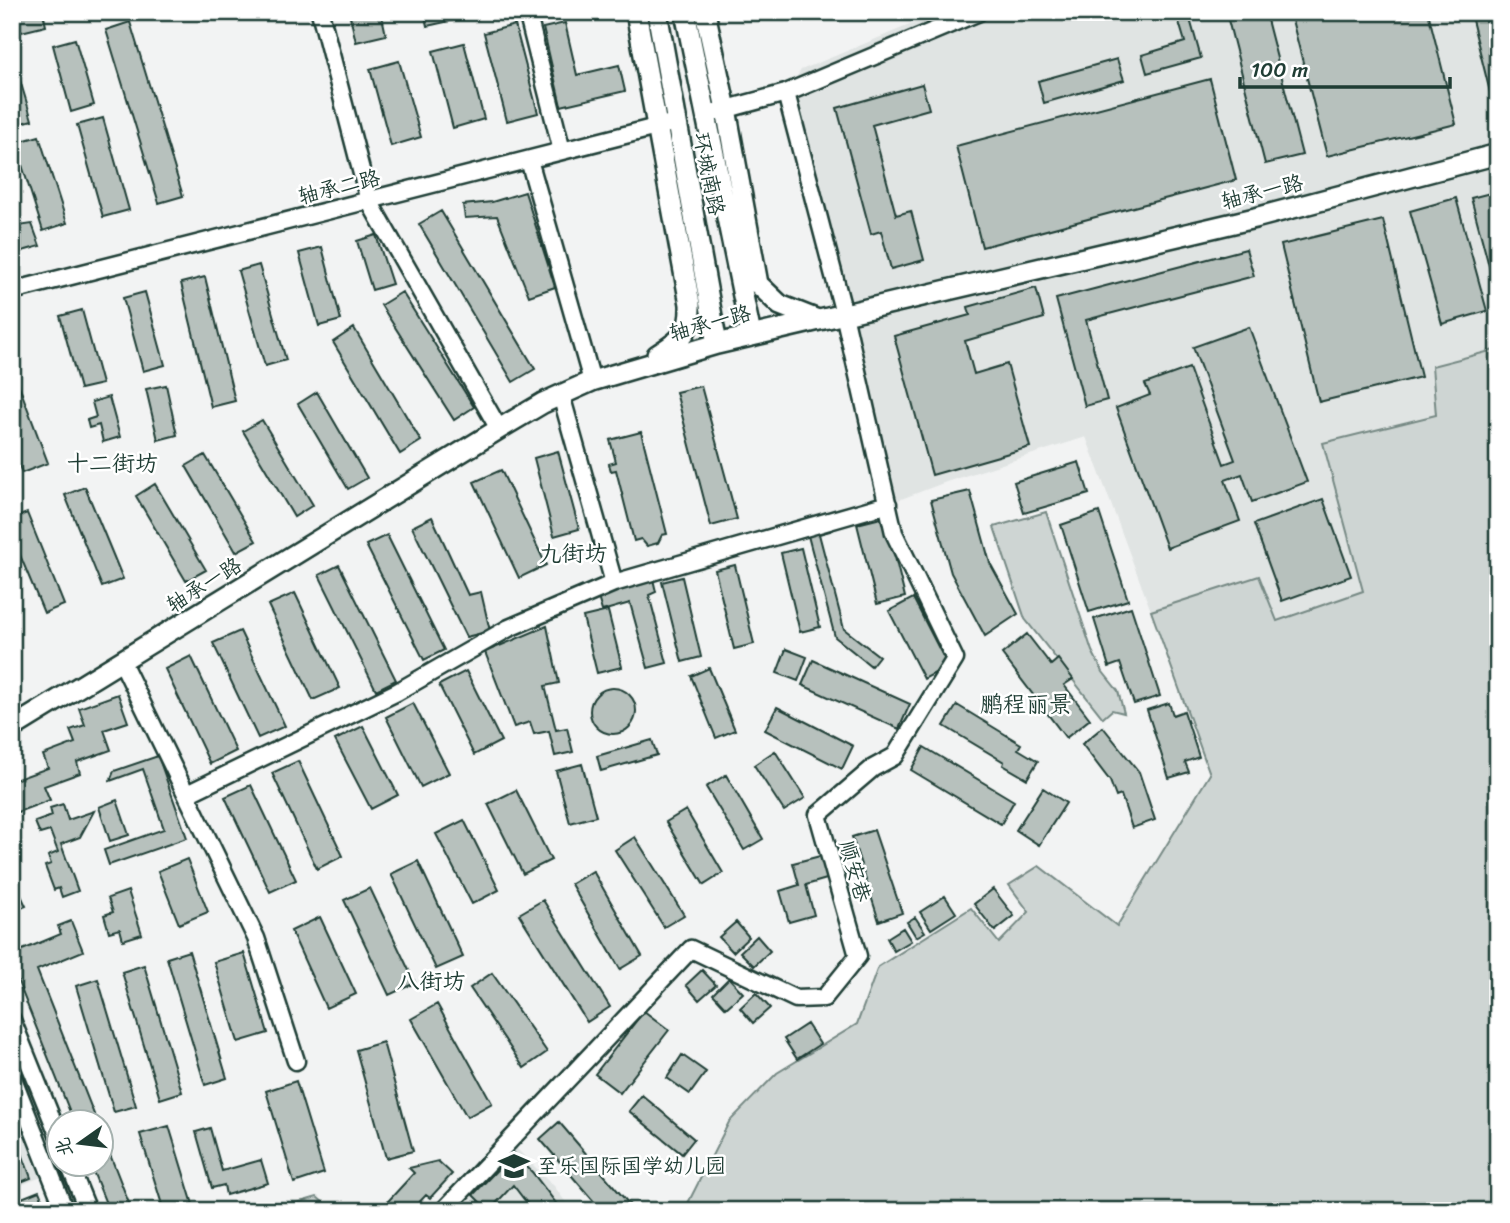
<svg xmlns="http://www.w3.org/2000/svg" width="1510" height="1223" font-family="Sriracha,'LXGW WenKai TC',sans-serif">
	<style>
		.built { fill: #e0e4e3 }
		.green { fill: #ced5d3; stroke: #768984; stroke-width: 2 }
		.building { fill: #b7c1bd; stroke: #1f3d34; stroke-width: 2 }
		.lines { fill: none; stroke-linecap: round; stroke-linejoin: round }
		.minor-casing { stroke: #1f3d34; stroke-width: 21 }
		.tertiary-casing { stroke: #1f3d34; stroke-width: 24 }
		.minor { stroke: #fff; stroke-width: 16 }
		.tertiary { stroke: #fff; stroke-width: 19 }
		.labels { text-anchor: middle; stroke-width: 5; stroke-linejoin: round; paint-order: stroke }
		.street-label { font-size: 21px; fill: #1f3d34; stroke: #fff }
		.poi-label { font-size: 21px; fill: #1f3d34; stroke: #fff; text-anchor: start }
		.neighbourhood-label { font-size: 23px; fill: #1f3d34; stroke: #fff }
	</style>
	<rect width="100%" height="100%" fill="#f2f3f3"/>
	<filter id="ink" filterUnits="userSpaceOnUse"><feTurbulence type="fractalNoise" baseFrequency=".0143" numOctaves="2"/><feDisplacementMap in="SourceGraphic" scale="14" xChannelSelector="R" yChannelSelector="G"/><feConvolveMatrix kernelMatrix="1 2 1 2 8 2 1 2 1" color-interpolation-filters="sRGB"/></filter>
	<g filter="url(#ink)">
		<path class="built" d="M941,12H1498V349L1432,366L1437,415L1323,443L1363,591L1276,621L1260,576L1151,611L1086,437L946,482L888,504L786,93L801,70Z
			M12,1090L46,1175L12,1189Z
			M513,1145L554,1186L572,1211H453Z"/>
		<path class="green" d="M1498,349V1211H684L729,1122L777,1073L857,1024L878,967L971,908L999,943L1029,912L1009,885L1039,866L1117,926L1210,774L1151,611L1259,576L1277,621L1363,591L1323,443L1436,415L1432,366Z
			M1046,512L1092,651L1103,672L1118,691L1124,713L1112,710L1103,718L1025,619L994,527Z
			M317,1197L333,1211H269Z"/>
		<path class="building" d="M12,12H43L46,26L13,34Z
			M349,12H381L386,35L356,42Z
			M424,12H457L459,19L427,26Z
			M475,12H504L477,19Z
			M1176,12H1188L1201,58L1147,73L1142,55L1185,42Z
			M1226,12H1265L1302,155L1265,164Z
			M1290,12H1428L1456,124L1327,156Z
			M1470,12H1498V103L1493,104Z
			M130,22L183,196L159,203L106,30Z
			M565,23L577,75L619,65L625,91L561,106L543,28Z
			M515,25L538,113L507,121L484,33Z
			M75,39L94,105L71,112L53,45Z
			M464,43L484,119L453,128L433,51Z
			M12,54L32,120L12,126Z
			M1117,59L1124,80L1044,103L1038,81Z
			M399,61L421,137L391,146L370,69Z
			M1210,79L1236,180L982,247L956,146Z
			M922,84L929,109L872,125L896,215L911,211L924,260L891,269L881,231L871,234L837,108Z
			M103,118L129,210L103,217L77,125Z
			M39,136L67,223L43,231L15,143Z
			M1498,191V300L1471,198Z
			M525,192L555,287L529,296L497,216L465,218L463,205L492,202Z
			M1456,198L1487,311L1442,324L1410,211Z
			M441,211L535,369L513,382L419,224Z
			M1383,220L1421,377L1319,402L1281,245Z
			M32,224L40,246L12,254V227Z
			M376,235L392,284L372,290L357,241Z
			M322,247L341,320L319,326L299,253Z
			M1246,249L1254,276L1086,320L1107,400L1085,406L1056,299Z
			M259,265L286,360L265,366L238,271Z
			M205,277L235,401L211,407L181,283Z
			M1036,288L1044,318L965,341L974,374L1007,364L1030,447L932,475L894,336L970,315L968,307Z
			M145,292L165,365L143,371L123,298Z
			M402,292L474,407L454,420L381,305Z
			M82,310L102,384L80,389L60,316Z
			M1249,327L1307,482L1252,502L1242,474L1225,480L1240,521L1167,548L1116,408L1150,395L1145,384L1189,368L1224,464L1235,460L1193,347Z
			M354,328L421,441L400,454L333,342Z
			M12,367L48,463L22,473L12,447Z
			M166,385L177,435L158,440L146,389Z
			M701,386L737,519L711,526L676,392Z
			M317,392L367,478L348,489L298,404Z
			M109,397L120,437L103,442L99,425L89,428L87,420L96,417L92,402Z
			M262,420L313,505L294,517L243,431Z
			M641,432L667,534L662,535L658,543L647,546L641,539L634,541L616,470L611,471L609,464L616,462L610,440Z
			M558,451L579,529L554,536L534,458Z
			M205,455L256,541L236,552L186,466Z
			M1079,462L1089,494L1024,513L1014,482Z
			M501,470L546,565L519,578L474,482Z
			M155,484L206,570L186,581L136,496Z
			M85,487L123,579L102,587L65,495Z
			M970,491L990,563L1018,614L985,636L951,573L931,500Z
			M1323,499L1351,576L1282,601L1254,524Z
			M1099,512L1128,600L1089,612L1061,525Z
			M27,513L64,605L44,613L12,536V519Z
			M432,517L468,595L481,592L490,631L466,637L412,527Z
			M885,517L905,597L877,604L857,524Z
			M829,527L830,531L819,534L844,629L879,656L871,666L835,637L807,532Z
			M387,535L444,650L424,660L366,545Z
			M801,548L820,627L800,632L781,553Z
			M339,565L396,680L376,690L319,575Z
			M735,565L754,644L734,649L715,570Z
			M682,577L701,657L682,662L662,582Z
			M653,579L656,592L649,595L667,663L648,668L630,603L602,611L597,594Z
			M295,593L340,688L313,700L268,605Z
			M913,598L948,666L924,679L889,611Z
			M1131,607L1160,696L1134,704L1120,663L1109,667L1094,619Z
			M608,611L622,667L597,673L583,617Z
			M547,626L559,683L545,686L556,730L567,728L573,752L555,756L549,731L534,734L530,722L514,727L485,652Z
			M240,631L285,726L258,738L213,643Z
			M1027,634L1051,665L1058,659L1073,679L1064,685L1090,719L1066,738L1002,654Z
			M786,649L807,657L798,681L777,673Z
			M191,656L236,751L210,764L165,669Z
			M813,660L910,704L899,729L802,685Z
			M709,668L735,730L716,738L691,676Z
			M466,671L501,741L474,755L439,685Z
			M590 711a23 23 0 1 1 46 0a23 23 0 1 1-46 0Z
			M118,694L128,722L104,730L111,750L77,762L80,773L44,786L50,800L12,814V781L48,768L43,755L75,743L70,730L85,725L79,708Z
			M413,703L449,773L421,787L386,717Z
			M1169,703L1173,715L1184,711L1199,757L1185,762L1189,772L1169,778L1147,710Z
			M957,705L1021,744L1018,749L1038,761L1027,779L1003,765L1004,762L944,726Z
			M777,707L853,746L842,769L765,730Z
			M363,726L398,795L371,809L335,740Z
			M1103,727L1139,772L1155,820L1132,828L1121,795L1116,797L1110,781L1082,744Z
			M652,740L657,755L601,771L597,756Z
			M924,747L1014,801L1001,824L911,770Z
			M775,751L805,798L784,811L754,765Z
			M158,756L187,838L109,865L104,850L164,829L143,769L110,781L114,771Z
			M298,761L343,856L317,869L272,773Z
			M582,764L596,816L570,823L556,771Z
			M726,775L763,839L744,850L706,787Z
			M251,785L296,880L270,892L225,797Z
			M1043,788L1066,803L1039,845L1016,830Z
			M516,790L551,860L523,874L488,804Z
			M117,800L129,835L110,841L99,807Z
			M63,804L68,820L94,811L80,837L61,844L78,891L62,897L59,888L54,890L45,866L51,864L48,856L58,852L50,831L40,834L35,822L52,816L50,808Z
			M686,810L723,873L704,885L666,822Z
			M464,820L499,890L472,904L436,834Z
			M874,830L902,913L879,921L852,837Z
			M635,837L684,915L664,927L615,850Z
			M824,855L830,878L806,885L814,915L789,922L780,891L799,885L793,863Z
			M187,859L208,912L179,924L158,871Z
			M418,861L463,957L436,969L391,874Z
			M593,871L642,956L620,969L571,884Z
			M12,876L26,906L12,912Z
			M370,888L415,983L389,995L344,900Z
			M993,889L1014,916L995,931L974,904Z
			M128,891L142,934L123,940L120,929L109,932L104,915L113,912L108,898Z
			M945,896L956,913L931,929L920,912Z
			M543,900L610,1007L587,1022L519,914Z
			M320,917L356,994L326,1008L291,931Z
			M915,917L925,932L916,937L907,922Z
			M71,921L83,951L37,970L97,1122H74L13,969L12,958L15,953L61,934L58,926Z
			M736,922L749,937L733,952L719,937Z
			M903,928L911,941L894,951L887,938Z
			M757,936L770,951L754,966L740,952Z
			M189,951L227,1078L205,1085L167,958Z
			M244,953L268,1033L238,1042L214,962Z
			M144,965L182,1092L160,1099L122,972Z
			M702,970L716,985L699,1000L686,985Z
			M492,973L547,1052L524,1068L470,988Z
			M729,978L743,993L726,1008L713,994Z
			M98,979L136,1106L114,1112L76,986Z
			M756,993L770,1008L753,1023L740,1008Z
			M437,1004L492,1103L467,1117L411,1019Z
			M644,1011L669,1030L620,1093L595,1074Z
			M807,1024L820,1044L797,1059L784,1039Z
			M383,1042L413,1151L386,1158L356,1050Z
			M682,1055L706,1072L690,1094L667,1078Z
			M296,1081L324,1173L294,1183L266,1091Z
			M642,1095L694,1139L682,1154L629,1111Z
			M559,1122L635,1211H602L540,1139Z
			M169,1126L195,1211H164L140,1134Z
			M210,1128L222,1171L261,1160L268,1183L226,1195L224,1185L212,1188L196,1132Z
			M102,1134L132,1211H109L90,1164H102Z
			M20,1148L31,1178L16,1184L12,1174V1151Z
			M513,1153L532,1172L562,1211H533L513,1185L489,1211L473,1195Z
			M438,1161L452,1174L430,1198L426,1195L411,1211H379L414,1173L409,1168Z
			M39,1191L47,1211H24L19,1199Z"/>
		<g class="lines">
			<g class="minor-casing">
				<path id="minor" d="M320,12L369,201L499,429
					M527,12L562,151
					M716,112L786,93L979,12
					M529,160L592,381
					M12,291L676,122
					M561,395L614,583
					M122,662L256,938L296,1061
					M187,794L397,692L509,628L614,583L888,504
					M12,1020L60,1139
					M12,1076L65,1211
					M69,1164L88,1211
					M443,1211L691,949L796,999L824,998L858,956L818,815L873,768L895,756L955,659L894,533L844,314L786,93"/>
			</g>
			<g class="tertiary-casing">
				<path id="tertiary" d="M636,12L690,304C691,335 681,339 657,355
					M657,12L717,344
					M685,12L751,335
					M705,12L726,109L758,284L780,305L818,320
					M12,728L499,429L543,403L592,381L717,344L1255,218L1498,154"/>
			</g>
			<use href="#minor" class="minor"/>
			<use href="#tertiary" class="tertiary"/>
		</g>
	</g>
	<defs>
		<g id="school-bare" transform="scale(2.415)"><path d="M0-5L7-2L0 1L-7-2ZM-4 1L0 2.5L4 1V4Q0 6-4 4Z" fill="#1f3d34" stroke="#fff" stroke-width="2.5" paint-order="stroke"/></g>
	</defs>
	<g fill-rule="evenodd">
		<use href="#school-bare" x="514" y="1166"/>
	</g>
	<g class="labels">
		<g class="street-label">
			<text transform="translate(709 174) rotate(79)" y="7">环城南路</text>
			<text transform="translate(339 187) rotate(-14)" y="7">轴承二路</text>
			<text transform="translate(1262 192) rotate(-14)" y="7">轴承一路</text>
			<text transform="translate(710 323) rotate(-15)" y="7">轴承一路</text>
			<text transform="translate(204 585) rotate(-32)" y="7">轴承一路</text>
			<text transform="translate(855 871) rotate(74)" y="7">顺安巷</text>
		</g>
		<g class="poi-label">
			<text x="537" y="1173">至乐国际国学幼儿园</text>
		</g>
		<g class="neighbourhood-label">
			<text x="112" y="471">十二街坊</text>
			<text x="573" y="561">九街坊</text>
			<text x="1026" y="712">鹏程丽景</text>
			<text x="431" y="989">八街坊</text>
		</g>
	</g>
	<rect width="1510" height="1223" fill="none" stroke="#fff" stroke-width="42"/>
	<rect x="21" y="21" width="1468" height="1181" fill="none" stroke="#1f3d34" stroke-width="2.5" filter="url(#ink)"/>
	<g transform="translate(80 1143) rotate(256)"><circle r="33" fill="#ffffff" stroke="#a5b1ae" stroke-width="2"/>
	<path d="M0-5L12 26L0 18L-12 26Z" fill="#1f3d34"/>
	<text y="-10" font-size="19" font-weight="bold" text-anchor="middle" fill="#1f3d34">北</text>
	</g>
	<path d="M1240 77v10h210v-10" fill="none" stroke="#1f3d34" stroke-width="3.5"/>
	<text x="1251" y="77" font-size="21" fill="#1f3d34" stroke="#ffffff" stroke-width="5" paint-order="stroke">100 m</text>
</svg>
